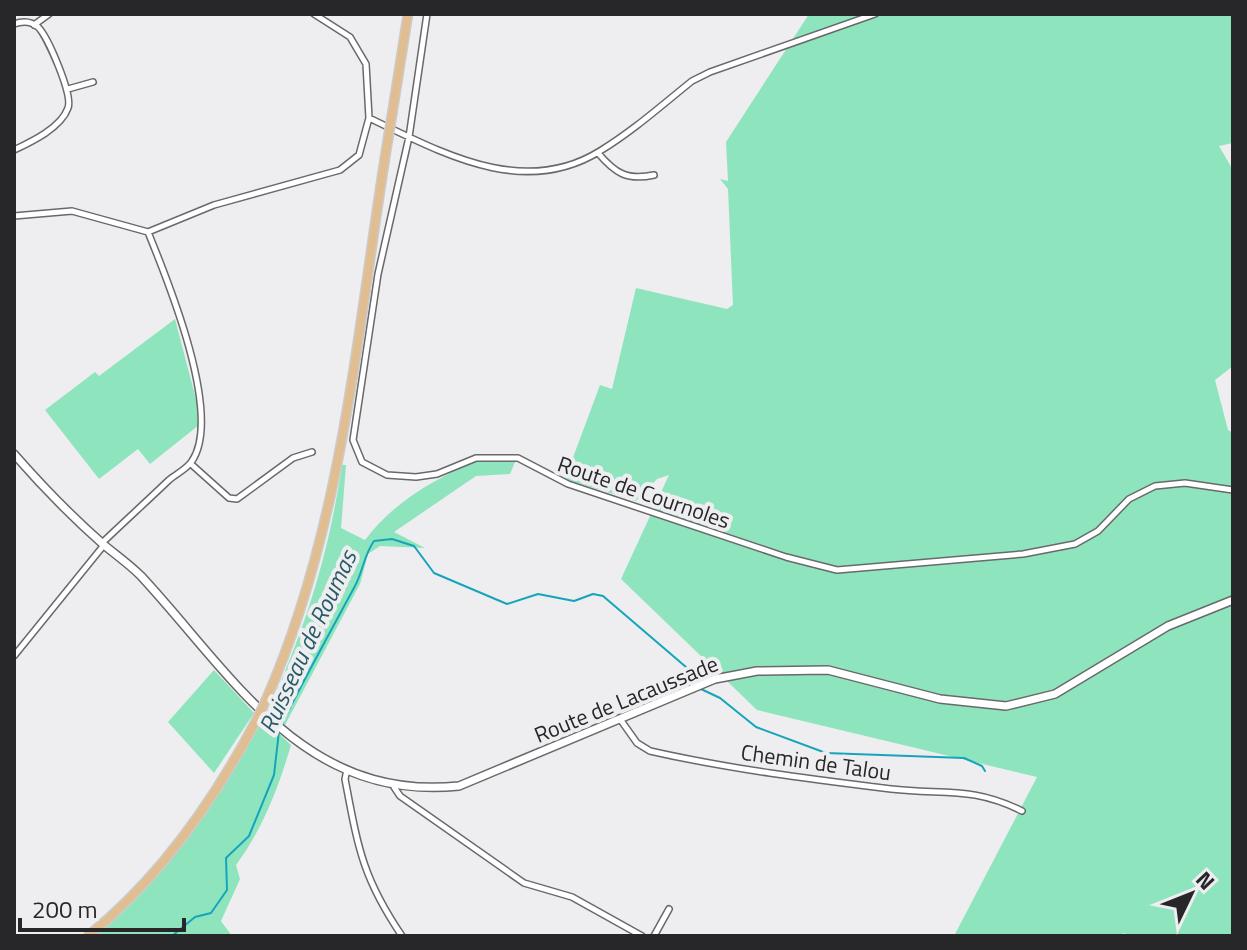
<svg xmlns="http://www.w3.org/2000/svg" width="1247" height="950" font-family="'Titillium Web',sans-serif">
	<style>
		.green { fill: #8ee5bd }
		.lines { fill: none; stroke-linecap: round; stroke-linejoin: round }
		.stream { stroke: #15a5bb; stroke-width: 2 }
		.street-casing { stroke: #69686b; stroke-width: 8 }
		.secondary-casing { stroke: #69686b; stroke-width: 10 }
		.primary-casing { stroke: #cbcbcb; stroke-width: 11 }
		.street { stroke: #fff; stroke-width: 5 }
		.secondary { stroke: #fff; stroke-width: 7 }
		.primary { stroke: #e1be91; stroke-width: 8 }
		.primary-bridge-casing { stroke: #cbcbcb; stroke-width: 11; stroke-linecap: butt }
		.primary-bridge { stroke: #e1be91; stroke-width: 8 }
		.labels { text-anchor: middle; stroke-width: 8; stroke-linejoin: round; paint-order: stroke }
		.street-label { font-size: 22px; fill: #272628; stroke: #eeedf0 }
		.water-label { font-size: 24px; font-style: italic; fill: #285b65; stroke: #eeedf0 }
	</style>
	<rect width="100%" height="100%" fill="#eeedf0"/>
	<path class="green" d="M809,14H1233V143L1219,146L1233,170V366L1215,380L1228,430L1233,433V936H1131L1124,933L1120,936H954L1037,777L757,710L621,579L669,475L657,479L636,501L565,479L600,385L612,389L636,288L727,309L733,305L728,189L720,179L728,181L726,142Z
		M175,319L197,403L199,425L150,464L138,449L99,479L45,410L95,372L99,376Z
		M479,460L515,462L510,474L476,476L394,532L425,548L380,546L368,554L360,584L285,725L268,711C306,626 328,557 342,465H346L341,528L365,540C392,503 437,477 479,460Z
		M214,670L254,713L214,773L168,722Z
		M263,718L291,745C278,789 263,828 236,865L240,879L221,921L232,936H95C165,875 220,800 263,718Z"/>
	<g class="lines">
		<path class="stream" d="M701,689L720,698L756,727L826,753L964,758L982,766L985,771
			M281,725C305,678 330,632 355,586C363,571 364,555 374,541L392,539L414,546L434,573L507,604L538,594L574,601L593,594L603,596L700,679L694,682L697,685
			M172,936L195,917L211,913L227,890L226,858L249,836L274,775L279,731"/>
		<g class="street-casing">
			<path id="street" d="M427,14L409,137L378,274L353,440L362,462L387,475L416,477L437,474L476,458H518L568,484L786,557L837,570L1023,554L1075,544L1098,531L1129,499L1155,486L1185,483L1233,490
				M14,24C22,21 31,21 38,27C48,37 73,95 68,108C61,128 31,142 14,150
				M34,25L49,14
				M68,89L93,82
				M369,118C441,152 523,199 600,151C633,131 662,105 692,81L710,72L875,14
				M598,153C615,173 627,181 654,175
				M14,216L72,211L148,232C168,281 223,415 192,461C187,469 176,474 169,480C147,501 124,522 102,543
				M148,232L214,205L340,170L359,155L369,118L366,64L350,37L314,14
				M191,464L229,498L237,499L293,458L312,452
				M14,656L104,545
				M620,719L637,743L650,751C729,769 810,779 891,789C943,795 972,786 1022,811
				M347,770L345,779C358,847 362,877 402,936
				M394,787L400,796L524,883L572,897L642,936
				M654,936L669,909"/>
		</g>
		<g class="secondary-casing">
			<path id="secondary" d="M14,454C42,486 71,516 104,545C116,555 129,564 141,576C233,675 303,802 459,786L715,679L757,671L828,670L940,699L1006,706L1055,694L1168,626L1233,600"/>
		</g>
		<g class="primary-casing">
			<path id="primary" d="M392,115L408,14
				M266,700C344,523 357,328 388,139
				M88,936C160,878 215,799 257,719"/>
		</g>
		<use href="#street" class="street"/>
		<use href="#secondary" class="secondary"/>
		<use href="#primary" class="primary"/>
		<g class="primary-bridge-casing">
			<path id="primary-bridge" d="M388,139L392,115
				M257,719L266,700"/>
		</g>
		<use href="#primary-bridge" class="primary-bridge"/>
	</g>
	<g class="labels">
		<g class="street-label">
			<text transform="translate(644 492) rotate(19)" y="8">Route de Cournoles</text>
			<text transform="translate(626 699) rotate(-22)" y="8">Route de Lacaussade</text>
			<text transform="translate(816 762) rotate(8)" y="8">Chemin de Talou</text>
		</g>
		<g class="water-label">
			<text transform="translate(308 642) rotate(-65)" y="8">Ruisseau de Roumas</text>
		</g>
	</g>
	<rect width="1247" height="950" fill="none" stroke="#272628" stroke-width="32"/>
	<g transform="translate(1191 894) rotate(47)" stroke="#eeedf0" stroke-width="6" paint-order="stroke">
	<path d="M0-6L14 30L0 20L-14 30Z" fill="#272628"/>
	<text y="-12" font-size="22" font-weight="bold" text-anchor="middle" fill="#272628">N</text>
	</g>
	<path d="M20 918v12h164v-12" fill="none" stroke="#272628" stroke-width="4"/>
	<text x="32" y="918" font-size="24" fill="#272628" stroke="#eeedf0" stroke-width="6" paint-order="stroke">200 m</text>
</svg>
